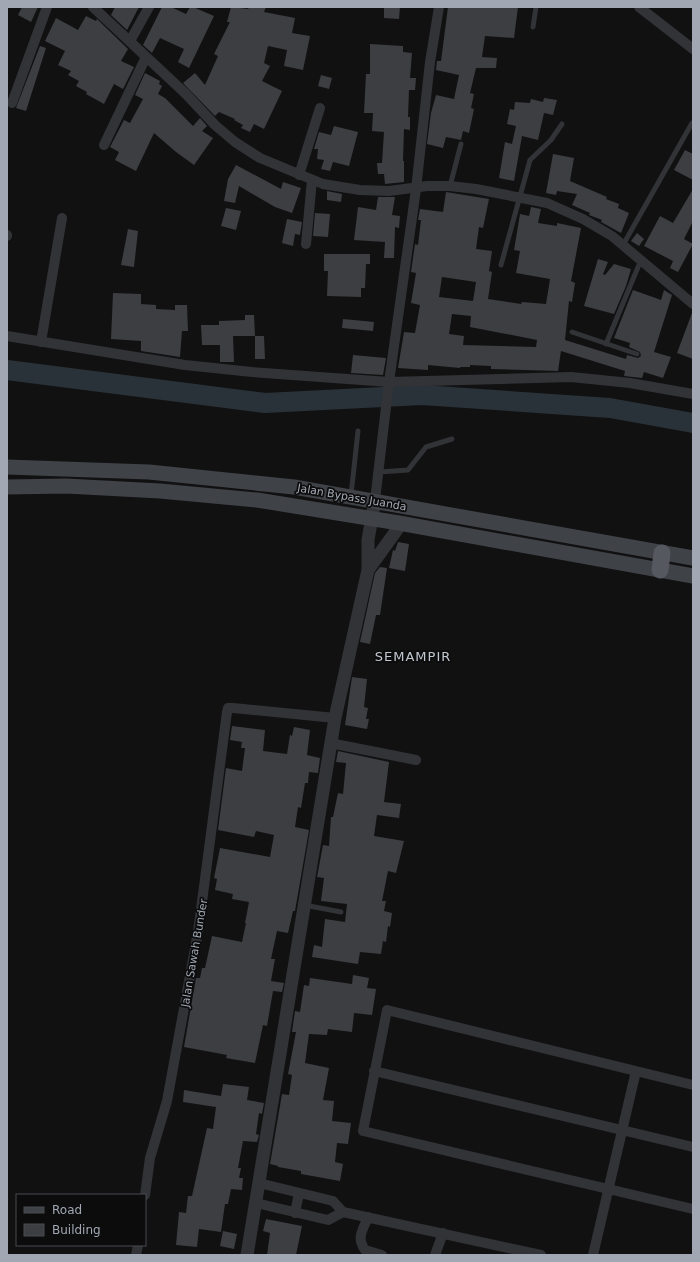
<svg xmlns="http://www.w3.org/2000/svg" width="700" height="1262" font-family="'DejaVu Sans',sans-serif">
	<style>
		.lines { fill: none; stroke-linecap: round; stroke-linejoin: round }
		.river { stroke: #293238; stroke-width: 20 }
		.building { fill: #3d3e42; fill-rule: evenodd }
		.service { stroke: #323337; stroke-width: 5 }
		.minor { stroke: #323337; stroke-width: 10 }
		.tertiary { stroke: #323337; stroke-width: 13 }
		.secondary { stroke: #3f4247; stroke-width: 15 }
		.trunk { stroke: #55585f; stroke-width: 17 }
		.labels { text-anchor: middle; stroke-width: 3.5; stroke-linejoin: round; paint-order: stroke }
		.street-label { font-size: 11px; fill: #a1a8b3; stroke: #0c0c0d }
		.quarter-label { font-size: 13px; letter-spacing: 1px; fill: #c2c6cf; stroke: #0c0c0d }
	</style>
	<rect width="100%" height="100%" fill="#111112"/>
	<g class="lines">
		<path class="river" d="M7,370L265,403L422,395L610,408L693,423"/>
	</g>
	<path class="building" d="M22,7H38L31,22L18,15Z
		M115,7H139L127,30L111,15Z
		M162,7H171L186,14L190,7H193L214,16L189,68L178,62L184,49L160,38L152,53L143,45Z
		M231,7L248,9L249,7H266L264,12L295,18L292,33L310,36L303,70L284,66L287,50L268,46L264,63L270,66L262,81L282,91L264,129L254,124L250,132L241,128L243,125L234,120L235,119L219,112L215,116L183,83L195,73L205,85L218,56L214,54L230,22H227Z
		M384,7H400L399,19L384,18Z
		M448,7H518L514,38L485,36L482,57L497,58L496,68H476L470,93L474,94L471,108L474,109L469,133L463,131L461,140L446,137L443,148L427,144L431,113L436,95L454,99L459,75L436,70L437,61H441Z
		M86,16L96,21L97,19L128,49L121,61L134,67L123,89L114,84L104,104L86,94L87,92L76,86L79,81L68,75L71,71L58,65L65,51L45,41L56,18L78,30Z
		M370,44L403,46V52L412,53L410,78H416L415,90H409L408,117H410V130L404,129L403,161H404V182L385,184L384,174H378L377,163H382L384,132L372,131L373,113H364L366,74H370Z
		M40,46L46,48L26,111L16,108Z
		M145,73L160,81L159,84L162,86L158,94L165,98L193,126L200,118L207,126L202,131L213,138L194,165L176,152L154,133L136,171L115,160L119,152L110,147L124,120L130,123L143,99L135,95Z
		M321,75L332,78L329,89L318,86Z
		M544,98L557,100L553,115L544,113L538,140L522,136L514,181L499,178L505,142L512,144L516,126L507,124L510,109L514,110L515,102L530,103L531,99L543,102Z
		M334,126L358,132L349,166L333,162L330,171L321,169L324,160L317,159L318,149H314L319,132L331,135Z
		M685,150L693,154V180L674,170Z
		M553,154L574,158L570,181L607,197L606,199L619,204L618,208L629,213L621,233L601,222L602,220L589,215L590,213L572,205L577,194L557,191L556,195L546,193Z
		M236,165L281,189L283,182L301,188L292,213L275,207L239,186L235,203L224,201L228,179Z
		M693,189V221L684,239L693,244L678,272L670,268L673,261L644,246L660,216L673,223Z
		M327,191L342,194L341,202L327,200Z
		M446,192L489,199L483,228L479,227L476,249L492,251L489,271L492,272L488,299L521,304L522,302L546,304L550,279L516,273L520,251L514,250L520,214L529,216L531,207L541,209L538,223L557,226V223L581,228L571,281L575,283L572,302L569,301L565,340L626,359L627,355L638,358L641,356L640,352L629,347L630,343L614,338L633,290L661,300L664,290L672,295L654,352L671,357L663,378L644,372L642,378L624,376L625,371L561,351L558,371L491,369V366L470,365V367H460V368L428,365V370L398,368L404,332L415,333L420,305L411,303L416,273L411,272L415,244L418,245L421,220H418L420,209L443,212ZM442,277L476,282L473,301L439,297ZM452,314L471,316L470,327L537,340L536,347L463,345L464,336L449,334Z
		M378,197H395L392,215L400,216L399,228L395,227L394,258H384L385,242L354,240L358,207L376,210Z
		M226,208L241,211L236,230L221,226Z
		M315,213L330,214L328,237L313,236Z
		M287,219L302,222L300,235L295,234L293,246L282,243Z
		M128,229L138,231L134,267L121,265Z
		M637,233L644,239L639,246L631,241Z
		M324,254H370V264H366L365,288H361V297L327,296L328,271H324Z
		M598,259L608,262L603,274L605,275L614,264L631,269L626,286L614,314L584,306Z
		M113,293L141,294V304L156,305V309L175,310V305H187L188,331H182L180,357L141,351V341L111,339Z
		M692,313H693V359L677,353Z
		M245,315H254L255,336H233L234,362H220V345H202L201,325H219V321L245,320Z
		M343,319L374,322L373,331L342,328Z
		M255,336H264L265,359H255Z
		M353,355L386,358L383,375L351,373Z
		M398,542L409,544L405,571L389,568L393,550L395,551Z
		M380,567L387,568L380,615H376L370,644L360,642L375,573Z
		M352,677L367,679L364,707L368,708L366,719H369L367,729L345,725Z
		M232,726L265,730L263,751L287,754L290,735L292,736L294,727L310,730L307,755L320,758L318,773L309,772L308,783H305L301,808L298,807L295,827L309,830L295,911H293L288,933L277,931L271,959H275L271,981L284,983L282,992L273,991L267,1026L263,1025L255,1063L226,1058L227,1055L184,1047L196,978H200L202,968H205L212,936L242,942L246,923H245L249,902L232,899L233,894L215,890L217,879L214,878L220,848L270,857L274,835L256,831L254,837L218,830L226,768L242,771L245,748H241L242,742L230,740Z
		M338,751L389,762L384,802L401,804L399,818L377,815L374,836L404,841L396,873L388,871L382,901H386L384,911L392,913L390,927L388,926L386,942L383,941L381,954L360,952L358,964L312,957L314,945L322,947L325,919L345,922L347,904L321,901L324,878L317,877L323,845L329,846L331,817H333L338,793L343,794L346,763L336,762Z
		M353,975L369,978L367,988L376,989L372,1015L354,1013L352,1032L328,1029L327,1035L309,1034L305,1063L329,1068L323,1100L334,1101L332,1121L351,1123L348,1144L337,1143L335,1162L343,1164L340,1181L301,1174V1171L278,1167V1166L270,1164L282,1094L289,1095L292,1075L288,1074L296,1032H292L295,1011L300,1012L304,985L309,986L310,978L352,984Z
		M223,1084L249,1087L247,1100L264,1103L262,1114L259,1113L256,1134L259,1135L257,1142L243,1141L238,1168H241L239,1178H243L242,1190L231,1189L228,1204H225L221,1232L199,1229L197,1247L176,1245L179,1212L186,1213L188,1196H192L207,1128L213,1129L216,1107L183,1102L184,1090L221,1096Z
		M266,1219L302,1226L296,1255H267L270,1233L263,1231Z
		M223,1231L237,1234L234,1249L220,1246Z"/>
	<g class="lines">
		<path class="service" d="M533,27L536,7
			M450,186L461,144
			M623,245L692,123
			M501,265L530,160L551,140L562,124
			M572,332L637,354
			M606,344L641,260
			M379,472L408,470L426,447L452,439
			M351,495L358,431
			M304,905L341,912"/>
		<path class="minor" d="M93,7L186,94L215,125L235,142L260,158L323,184L360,190L389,191L427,186H450L476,189L547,203L583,219L612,236L693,304
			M639,7L693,49
			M130,41L149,7
			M12,103L47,7
			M104,145L146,57
			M299,175L320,108
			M7,236V235
			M306,244L312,180
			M7,336L185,365L252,372L389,382L571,377L630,383L693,394
			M41,342L62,218
			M375,500L389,382L416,189L430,62L439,7
			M330,743L416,760
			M374,1071L693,1147
			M693,1085L387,1010L363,1131L693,1209
			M259,1183L333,1201L343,1212L541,1255
			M145,1195L150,1158L167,1101L198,932L227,712L228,708H233L335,718
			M256,1203L328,1220L343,1212
			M295,1213L299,1193
			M368,1217C363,1230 356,1237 365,1250L382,1255
			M136,1255L138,1245
			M435,1255L443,1233
			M593,1255L636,1071"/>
		<path class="tertiary" d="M368,570L401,524
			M247,1255L335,718L368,570V540L375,500"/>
		<path class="secondary" d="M7,467L149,472L294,487L693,558
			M7,487L66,486L160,491L257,500L399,523L693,576"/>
		<path class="trunk" d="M660,570L662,553"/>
	</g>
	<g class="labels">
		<g class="street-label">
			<text transform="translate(352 497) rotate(10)" y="4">Jalan Bypass Juanda</text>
			<text transform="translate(194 953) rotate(-80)" y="4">Jalan Sawah Bunder</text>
		</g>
		<g class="quarter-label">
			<text x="413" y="661">SEMAMPIR</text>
		</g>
	</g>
	<rect width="700" height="1262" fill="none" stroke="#a1a8b3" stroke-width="16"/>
	<rect x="16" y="1194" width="130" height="52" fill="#0c0c0d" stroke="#484a4f"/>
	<rect x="24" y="1207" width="20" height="6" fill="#3f4247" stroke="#484a4f"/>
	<text x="52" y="1214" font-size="12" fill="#a1a8b3">Road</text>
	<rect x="24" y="1224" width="20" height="12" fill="#3d3e42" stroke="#484a4f"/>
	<text x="52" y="1234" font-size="12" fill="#a1a8b3">Building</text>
</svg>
